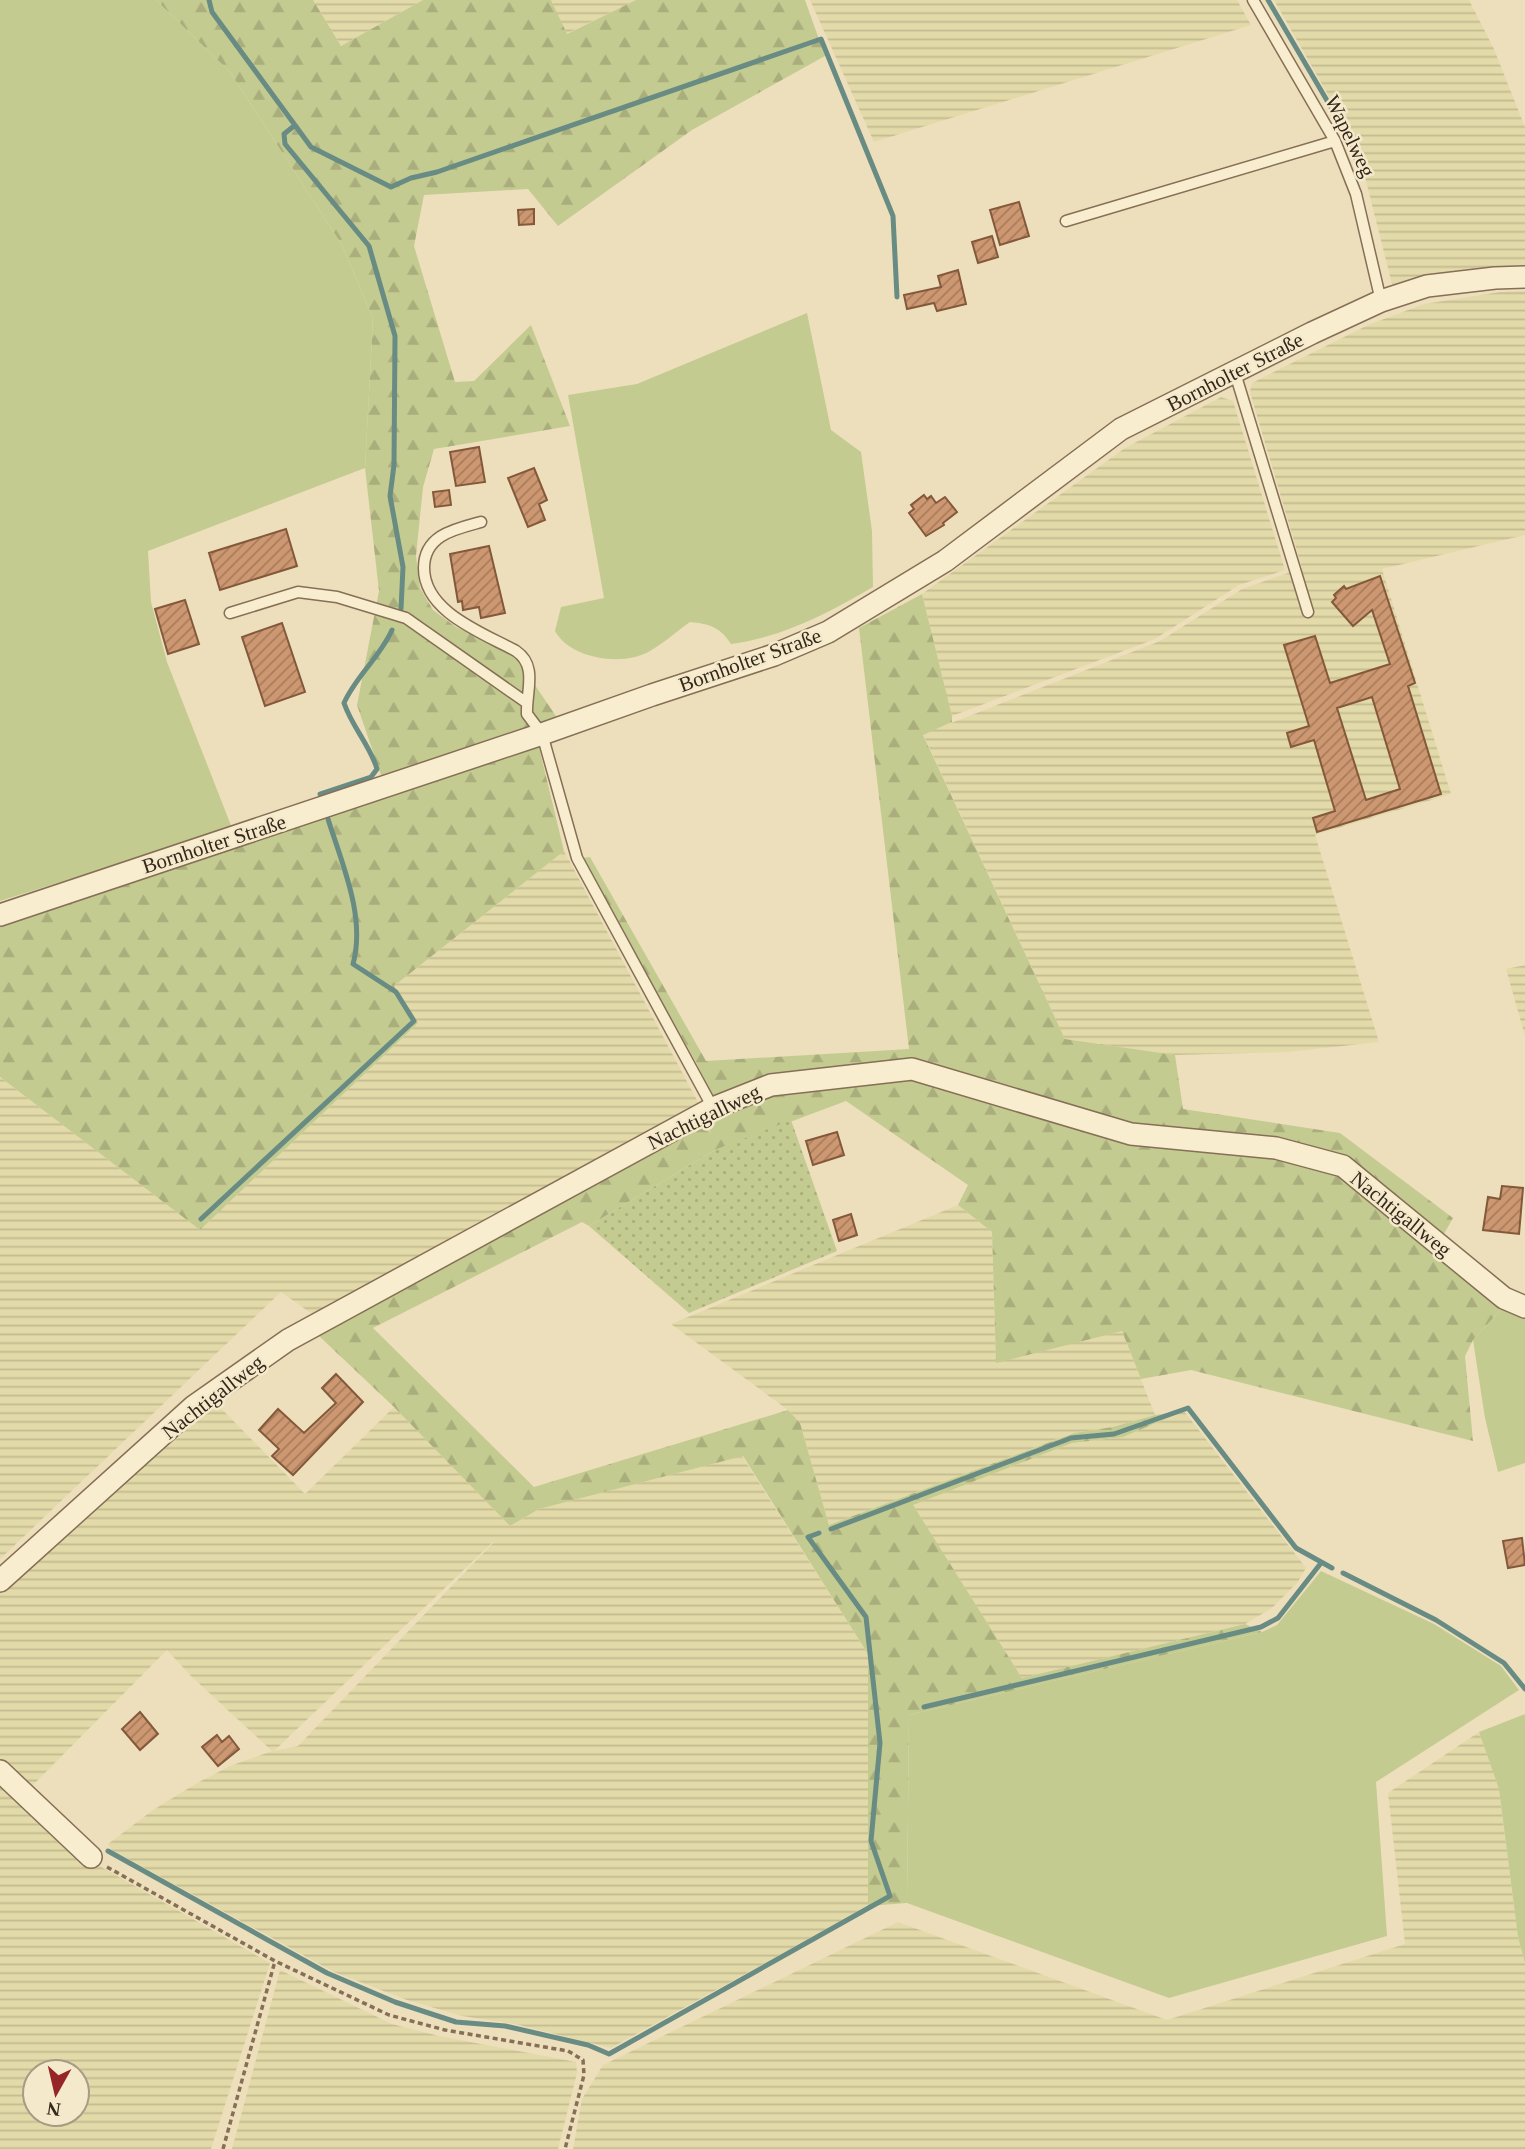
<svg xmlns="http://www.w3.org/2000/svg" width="1525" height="2149" font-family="'Times New Roman',serif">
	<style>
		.farmland { fill: url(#farmland-rules); fill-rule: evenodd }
		.grass { fill: #c4cb90 }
		.forest { fill: url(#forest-firs) }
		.park { fill: url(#park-dots) }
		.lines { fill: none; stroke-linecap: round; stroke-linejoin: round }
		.stream { stroke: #688c83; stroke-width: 5 }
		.building { fill: url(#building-hatch); stroke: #84593b; stroke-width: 2; fill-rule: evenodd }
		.service-casing { stroke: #856f56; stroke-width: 13 }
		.minor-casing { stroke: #856f56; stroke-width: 24 }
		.path { stroke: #856f56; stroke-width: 3.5; stroke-dasharray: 5 3.5; stroke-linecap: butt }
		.service { stroke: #f9edcf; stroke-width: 10 }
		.minor { stroke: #f9edcf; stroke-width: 21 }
		.labels { text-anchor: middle; stroke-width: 5; stroke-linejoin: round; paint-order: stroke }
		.street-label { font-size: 21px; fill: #34271b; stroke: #f5e9cc }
	</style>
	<defs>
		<pattern id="farmland-rules" width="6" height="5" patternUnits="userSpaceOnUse" patternTransform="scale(1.75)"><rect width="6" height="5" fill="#e3daa9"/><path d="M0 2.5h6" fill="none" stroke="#c3bb91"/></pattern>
		<pattern id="forest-firs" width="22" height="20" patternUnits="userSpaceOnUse" patternTransform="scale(1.75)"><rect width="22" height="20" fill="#c4cb90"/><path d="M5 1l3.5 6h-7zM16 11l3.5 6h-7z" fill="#a9ae7c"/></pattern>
		<pattern id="park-dots" width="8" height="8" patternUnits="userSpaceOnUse" patternTransform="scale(1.75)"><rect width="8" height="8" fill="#c4cb90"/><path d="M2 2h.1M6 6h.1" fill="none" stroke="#a9ae7c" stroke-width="1.8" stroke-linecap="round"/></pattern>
		<pattern id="building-hatch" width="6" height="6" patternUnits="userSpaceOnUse" patternTransform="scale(1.75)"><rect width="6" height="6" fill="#cd9871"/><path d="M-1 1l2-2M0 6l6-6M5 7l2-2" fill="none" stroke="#a77c5c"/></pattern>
	</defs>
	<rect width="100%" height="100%" fill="#eedfbc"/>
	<path class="farmland" d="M313,0H423L341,46Z
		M551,0H636L566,34Z
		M810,0H1237L1251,25L874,142Z
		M1274,0H1469L1494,49L1525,127V267L1469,271L1392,284L1363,169L1351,135Z
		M1525,291V535L1382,569L1451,794L1315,835L1379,1042L1288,1052L1175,1055L1065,1039L923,734L1160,641L1242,589L1302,568L1250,392L1252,383L1368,325L1424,304L1500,292Z
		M1221,397L1233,401L1285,570L1239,585L1155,639L952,716L922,594L1125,448Z
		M564,851L699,1104L312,1314L281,1292L0,1559V1077L200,1230L418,1023L394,986Z
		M1525,965V1036L1506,969Z
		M958,1205L992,1232L996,1362L1122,1331L1155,1415L1113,1427L1073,1433L829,1525L800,1423L788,1410L671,1324Z
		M215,1402L305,1494L394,1407L510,1526L539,1509L742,1456L868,1654V1906L611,2048L515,2024L462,2016L407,2000L334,1972L112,1850L108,1844L153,1810L197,1783L230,1766L272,1751L191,1676L167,1650L28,1790L0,1763V1589L199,1412ZM494,1542L298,1746L274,1751L493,1542Z
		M1184,1411L1306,1568L1297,1583L1272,1608L1245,1624L1022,1678L912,1504L1072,1443L1123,1437Z
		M1479,1732L1499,1789L1518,1937L1525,1963V2149H573L582,2099L603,2065L898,1922L1167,2020L1405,1944L1388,1793Z
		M0,1779L91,1861L270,1963L211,2149H0ZM35,2072H77V2114H35Z
		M280,1970L392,2024L439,2036L576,2062L577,2073L558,2149H232Z"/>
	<path class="grass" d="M0,0H156L230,72L342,245L373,318L365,468L148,551L151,602L167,662L232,828L0,901Z
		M807,313L831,430L861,452L872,531L873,587C828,613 784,637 731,644C720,627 710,624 690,622C677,631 664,643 650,651C623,667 570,659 555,631L561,607L604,598L568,395L637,384Z
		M1505,1305L1525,1313V1463L1498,1472L1485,1418L1473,1340Z
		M1321,1571L1434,1624L1501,1666L1519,1690L1376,1782L1387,1936L1169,1998L907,1903L909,1715L1262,1632L1277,1625Z
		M1525,1714V1963L1518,1937L1499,1789L1479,1732Z"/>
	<path class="forest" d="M156,0H313L341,46L423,0H551L567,34L636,0H805L825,56L692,130L558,226L528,189L424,195L414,246L455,382L474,381L531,325L570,426L434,449L423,487L416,556L420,588L433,610L456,627L513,653L558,719L382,778L357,705L379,591L365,468L373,318L342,245L230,72Z
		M922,594L952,716V722L923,735L1065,1039L1175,1055L1183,1109L1340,1133L1453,1218L1436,1248L1505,1305L1473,1340L1465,1356L1473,1441L1191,1370L1141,1379L1122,1331L996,1363L992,1232L958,1205L968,1185L846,1101L715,1150L589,1226L582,1222L373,1328L534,1487L788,1410L800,1423L829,1525L1074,1433L1113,1427L1155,1415L1184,1411L1123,1437L1072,1443L913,1505L1022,1678L1245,1624L1262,1632L909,1715L907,1903L868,1906V1654L743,1456L539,1509L510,1526L394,1407L318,1335L312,1314L699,1104L711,1135L706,1116L719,1109L697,1064L581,858L590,857L706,1061L909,1049L859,628Z
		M538,743L564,851L394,986L418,1023L200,1230L0,1077V923Z"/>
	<path class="park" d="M791,1120L837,1251L689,1313L589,1226L715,1150Z"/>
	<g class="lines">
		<path class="stream" d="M209,0L212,12L311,147L391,187L411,178L437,172L821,39L893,216L897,297
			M1268,0L1349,138L1361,173
			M294,126L284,134L285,144L369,246L395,336L394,465L390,496L403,567L401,609
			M320,794L371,777L377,769C370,745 352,727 344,703C356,676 380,657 392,630
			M201,1219L414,1021L396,992L353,964C366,917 342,864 328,819
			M831,1529L1071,1438L1114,1434L1188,1408L1296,1548L1332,1568
			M1343,1573L1436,1620L1504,1663L1525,1689
			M924,1707L1261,1627L1278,1618L1321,1563
			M108,1851L327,1973L395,2002L456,2022L505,2026L588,2045L609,2054L890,1896L871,1841L880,1743L866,1617L808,1537L819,1533"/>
	</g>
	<path class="building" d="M1019,202L1029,236L1000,245L990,210Z
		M534,209V224L519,225L518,210Z
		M992,236L998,257L978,263L972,242Z
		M958,270L966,304L937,311L934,303L907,309L904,295L941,287L938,276Z
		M479,447L485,482L456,486L450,452Z
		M534,468L547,500L539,504L545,520L528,527L508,478Z
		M449,490L451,505L435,507L433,492Z
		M924,495L927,499L931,496L936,503L945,497L957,512L943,523L944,525L926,536L909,513L914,509L911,505Z
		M286,529L297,566L220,590L209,553Z
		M489,546L505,613L481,618L479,607L463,610L462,601L458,602L450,554Z
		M1380,576L1415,683L1408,686L1441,794L1317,832L1313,818L1335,811L1314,740L1291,747L1287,733L1309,726L1284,645L1315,636L1330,683L1390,664L1372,610L1353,626L1332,602L1336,598L1334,595L1344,586L1346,589ZM1372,697L1400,789L1366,800L1337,708Z
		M185,600L199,644L168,654L155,609Z
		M282,623L305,692L265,706L242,637Z
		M837,1132L844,1155L813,1165L806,1141Z
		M1502,1186L1523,1188L1519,1234L1483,1230L1488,1197L1500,1199Z
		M851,1214L857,1235L839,1241L833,1220Z
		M336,1374L363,1402L293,1475L272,1456L279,1449L259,1430L278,1409L304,1433L336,1403L322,1388Z
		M1522,1538L1525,1565L1508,1568L1503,1541Z
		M140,1712L158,1734L140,1750L122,1729Z
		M217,1735L222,1742L229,1736L239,1749L218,1766L202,1747Z"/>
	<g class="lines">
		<g class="service-casing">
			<path id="service" d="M1253,0L1335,141L1356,194L1381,301
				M1066,221L1335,141
				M1235,373L1308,612
				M481,522C455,529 424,535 424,568C424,612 483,633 516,651C538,666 526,691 527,714L542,734L577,858L713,1108
				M230,613L298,592L337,597L406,618L527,703"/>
		</g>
		<g class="minor-casing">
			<path id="minor" d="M0,915L542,734L652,695L774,655L828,632L945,561L1121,429L1312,333L1381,301L1427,286L1495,278L1525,277
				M0,1581L194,1406L288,1340L713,1108L771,1085L912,1069L1131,1134L1276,1148L1343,1166L1504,1298L1525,1307
				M0,1771L91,1857"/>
		</g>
		<path class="path" d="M107,1867L275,1961L389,2015L445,2030L568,2051L583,2060L584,2075L565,2149
			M223,2149L275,1961"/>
		<use href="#service" class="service"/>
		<use href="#minor" class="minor"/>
	</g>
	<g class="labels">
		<g class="street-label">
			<text transform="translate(1350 136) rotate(64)" y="7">Wapelweg</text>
			<text transform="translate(1235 372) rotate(-27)" y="7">Bornholter Straße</text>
			<text transform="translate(750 660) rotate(-20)" y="7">Bornholter Straße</text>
			<text transform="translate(214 844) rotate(-18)" y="7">Bornholter Straße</text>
			<text transform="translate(704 1117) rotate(-26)" y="7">Nachtigallweg</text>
			<text transform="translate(1401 1214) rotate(39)" y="7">Nachtigallweg</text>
			<text transform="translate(213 1397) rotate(-38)" y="7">Nachtigallweg</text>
		</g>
	</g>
	<g transform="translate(56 2093) rotate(188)"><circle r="33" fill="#f5e9cc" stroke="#a89b85" stroke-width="2"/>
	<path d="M0-5L12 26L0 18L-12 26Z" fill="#952526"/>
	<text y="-10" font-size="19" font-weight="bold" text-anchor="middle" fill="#34271b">N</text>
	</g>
</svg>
